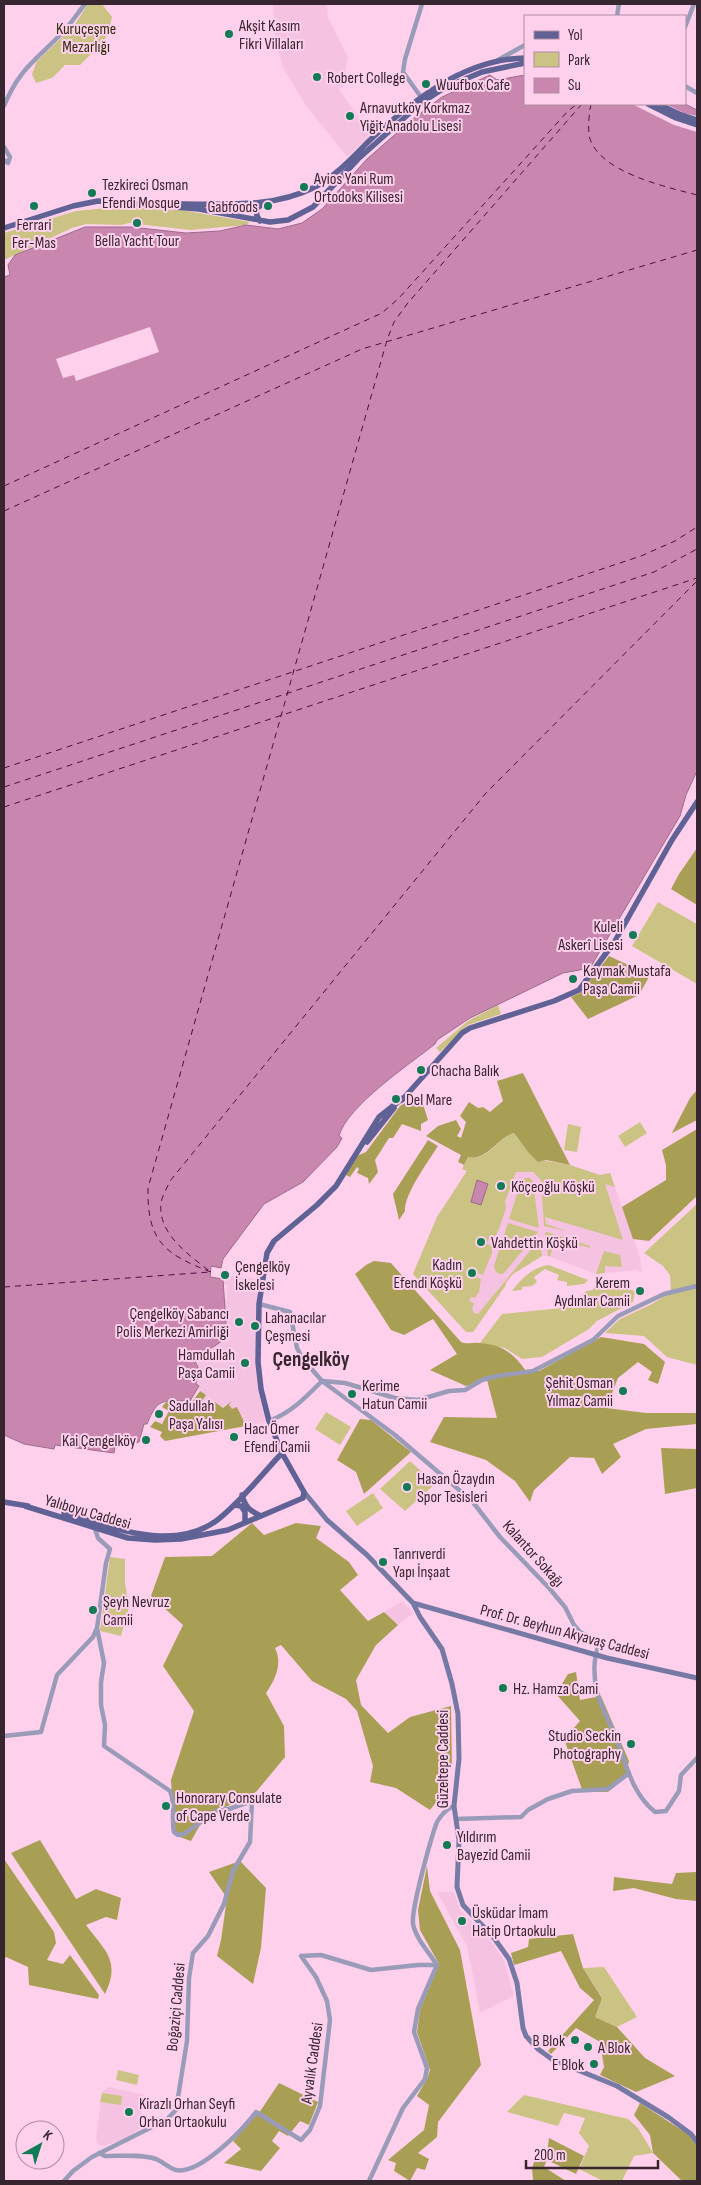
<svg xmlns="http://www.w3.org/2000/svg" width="701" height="2185" font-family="'Sofia Sans Condensed',sans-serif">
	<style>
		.built { fill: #f6c2e1 }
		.green { fill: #cac383 }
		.forest { fill: #a99f54 }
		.water { fill: #c987b0; stroke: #9d6a8a }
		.pier { fill: #ffd0ec }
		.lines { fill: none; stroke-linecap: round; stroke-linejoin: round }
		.ferry { stroke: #590743; stroke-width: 1; stroke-dasharray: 6 5; stroke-linecap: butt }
		.tertiary { stroke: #999bb9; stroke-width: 4.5 }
		.secondary { stroke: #7779a5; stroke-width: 5 }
		.primary { stroke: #606195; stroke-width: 5.5 }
		.poi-dot { fill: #127b55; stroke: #ffd0ec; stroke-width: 2 }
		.labels { text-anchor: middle; stroke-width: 4; stroke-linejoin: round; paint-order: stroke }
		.poi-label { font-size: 16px; fill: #372530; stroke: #ffd0ec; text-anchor: start }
		.park-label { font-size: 16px; fill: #302b09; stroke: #ffd0ec }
		.street-label { font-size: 16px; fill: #372530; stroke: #ffd0ec }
		.district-label { font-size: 21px; font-weight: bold; fill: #372530; stroke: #ffd0ec }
	</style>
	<rect width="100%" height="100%" fill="#ffd0ec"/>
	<path class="built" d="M273,4H327L328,17L348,57L343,87L339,89L370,135L347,157L305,104L283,68L275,39Z
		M556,1162L600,1175L610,1173L640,1257L642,1273L637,1270L596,1274L548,1256H542L513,1274L470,1333L466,1332L413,1274L437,1217L467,1171L462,1169Z
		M231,1276L254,1278L257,1281V1330L267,1421L250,1426H246L242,1419L231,1409L229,1405L232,1402L223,1407L215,1402L209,1410L200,1404L206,1395L198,1389L199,1386L196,1384L198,1363L216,1345L217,1346L227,1338L225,1300H227V1285L224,1284V1280H230Z
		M402,1601L413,1613L398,1625L384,1612Z
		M437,1892H454L460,1910L489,1938L504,1960L514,1996L480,2013L467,1946Z
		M109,2087L144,2095L140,2129L124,2139L103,2146L97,2144L96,2139L102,2092Z"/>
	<path class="green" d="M88,4H102L112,17L109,30L100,50L90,55L80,65H65L52,78L36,83L32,74L37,61L74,26Z
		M127,206L164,207L250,222L246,225L190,230L129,223L121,225L86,224L72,228L4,260V233L76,211Z
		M658,902L697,924V984L632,946Z
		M498,1005L501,1014L468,1025L440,1052L436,1048L468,1021Z
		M640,1122L647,1133L625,1147L618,1136Z
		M568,1124L581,1127L577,1152L564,1150Z
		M514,1133L528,1152L541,1160L570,1165L600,1175L610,1173L615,1187L605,1184L623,1240L545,1217L546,1224L566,1231L544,1226L541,1180L533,1172H516L505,1202L506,1208L499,1229L495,1237L490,1236L487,1244L492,1246V1253L483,1275L478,1273L477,1277L481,1279L479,1292L475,1298L471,1297L469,1301L474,1303L472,1309L474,1313L478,1314L539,1240L542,1256L513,1274L506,1282V1285L476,1328L473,1332H466L413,1274L437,1217L467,1171L462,1169L468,1157C486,1163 499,1137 514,1133Z
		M525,1178H530L533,1182L539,1228L509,1219L521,1182Z
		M697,1204V1365L667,1357L644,1336L605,1333L620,1319L652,1304L671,1292L670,1275L663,1266L644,1253Z
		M508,1223L538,1232L504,1273L499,1274L496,1272L494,1266Z
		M547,1232L590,1246V1248L580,1245L578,1250L574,1248L575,1245L571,1244L570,1247L566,1246L567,1241L556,1238L550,1257L548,1256L545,1233Z
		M604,1251L620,1255L622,1267L605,1266V1273L596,1274Z
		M549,1265L588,1280L584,1284L567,1286V1282L557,1280L559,1275L545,1269L534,1277L537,1282L532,1286L522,1287V1290L512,1291C520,1280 534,1266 549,1265Z
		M594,1287L624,1288L635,1291L633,1302L597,1321L589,1329L542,1357L522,1359L505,1348L480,1343L502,1314L581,1306V1296L587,1291L593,1290Z
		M326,1412L351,1427L340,1445L315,1429Z
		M410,1461L435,1484L405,1511L380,1489Z
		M373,1493L383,1508L357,1526L346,1511Z
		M110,1557L125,1559V1583L129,1607L121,1636L100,1631Z
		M604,1967L637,2017L617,2027L595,2017L602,1997L583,1968Z
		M118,2070L139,2075L137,2085L116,2080Z
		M102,2093L122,2096L121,2105L100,2102Z
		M524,2095L628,2119L638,2128L653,2153L634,2156L622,2181H603L579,2169L589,2146L579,2133L585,2118L564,2113L558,2126L507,2112Z"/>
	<path class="forest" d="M697,848V905L671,889L679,874Z
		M609,956L650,975L639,995L588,1019L571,997L580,993Z
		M523,1073L570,1165L546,1160L538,1162L528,1152L514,1133C498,1137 486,1162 468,1157L464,1165L458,1162L461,1155L426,1136L438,1126L456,1120L461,1129L457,1136L461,1138L466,1122L460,1116L469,1102L478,1108L483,1107L490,1112L503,1101L497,1081Z
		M697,1090V1120L672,1133L690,1098Z
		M412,1099L422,1101L428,1120L421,1124V1131L402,1124L393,1138H389L375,1160L378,1172L369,1184L368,1178L357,1173L359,1169L357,1167L350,1177L346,1175L357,1156L366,1152L400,1106Z
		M697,1129V1196L649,1241L633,1239L622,1207L666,1180V1165L662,1150Z
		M428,1140L438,1146C428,1162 404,1194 405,1211L399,1220L393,1194Z
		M374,1261L391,1263L461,1342C468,1345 473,1342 480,1343C503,1345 513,1353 526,1371H539L601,1337L644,1344L665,1362L658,1384L648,1380L652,1372L638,1362L618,1378L606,1408L646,1413H696L697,1407V1424L646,1429L613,1444L621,1457L602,1474L594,1458L570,1457L534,1490L530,1502L515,1481L486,1460L430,1442L444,1417L497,1418L487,1380L466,1386L430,1370L457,1354L433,1319L404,1335L391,1330L355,1274L366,1265Z
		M200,1391L206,1395L200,1404L209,1411L215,1402L223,1408L232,1401L229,1405L232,1409L237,1407L246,1426L165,1441L160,1436L162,1432L150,1427L155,1421L162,1424L169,1411L162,1407L166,1402H192Z
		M360,1419L371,1420L411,1452L364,1494L356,1472L337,1460Z
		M661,1448L697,1449V1488L665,1494Z
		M252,1523L264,1535L296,1523L321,1526L316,1538L349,1562L358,1575L340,1590L368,1621L384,1612L398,1625L376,1645L356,1680L361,1705L388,1733L410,1717L451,1706L452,1768L445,1769C443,1786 442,1797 430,1810L396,1788L370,1782L373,1766L357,1711L346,1699L312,1681L281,1645L275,1648C283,1664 275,1680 266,1693L284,1726L285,1757L256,1792L204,1818L191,1841L174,1835L171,1780L194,1711L163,1666L183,1625L151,1596L165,1557L212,1556Z
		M576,1672L580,1700L601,1696L629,1761L625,1778L608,1792H583L564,1739L580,1721L556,1694L568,1674Z
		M40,1840L76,1899L96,1889L121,1898L117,1920L106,1917L86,1925C105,1951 121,1960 105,1994L11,1853Z
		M4,1859L54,1932L56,1943L47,1960L63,1964L70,1955L99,1995L98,1999L29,1985L28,1967L6,1957L4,1959Z
		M240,1861L266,1888L261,1948L253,1984L217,1956L221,1940L227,1898L209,1872Z
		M427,1866L430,1891L460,1950L481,2065L438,2122L437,2137L418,2153L429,2159L425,2170L417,2168L410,2181L394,2171L396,2163L388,2160L424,2130L429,2105L417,2096L427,2079L430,2070L417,2032L420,2010L439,1964L420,1930L418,1910Z
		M696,1872L697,1901L676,1899L634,1888L613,1891L614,1877L672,1884L676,1873Z
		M573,1934L583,1968L602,1998L595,2017L617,2027L645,2058L675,2076L636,2092L600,2075L604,2067L600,2042L576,2028L551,2054L548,2051L594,2000L580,1988L561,1951L514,1965L511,1953L528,1947L529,1939Z
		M279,2083L318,2102L309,2125L300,2121L288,2136L279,2131L272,2141L280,2148L261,2171L224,2163L241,2149L233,2141L261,2110Z
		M640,2103L689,2135L697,2146V2181H682L653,2153L650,2135L634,2115Z
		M549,2138L584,2156L576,2174L547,2160L544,2167L566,2181L533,2180L532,2168L536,2156L547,2153Z"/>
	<path class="water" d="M490,75L497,80L525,75V104H668L672,106L673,104H685L697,110V771L686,795L680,816L590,968L563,973L470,1018L437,1040L435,1044C410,1064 347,1106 339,1136L342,1138L337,1147L303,1182L264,1204L223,1259L221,1268L211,1266L210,1277L223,1279L227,1338L194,1359L198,1367L196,1384L199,1386L190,1401C162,1401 158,1397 147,1424H144L139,1442L115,1447L114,1453L55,1445L54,1449L24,1444L4,1435V277L10,275L8,265L15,255L85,227H131L186,233L220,231L246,225L278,229L302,223L322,209L367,159L414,118L442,97Z
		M477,1180L488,1184L481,1205L471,1202Z"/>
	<path class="pier" d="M632,104H666L684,113L697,116V132L674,125Z
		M150,327L159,352L76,381L74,375L63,378L56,359Z"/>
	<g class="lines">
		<path class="ferry" d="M591,104C589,114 588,125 589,135C596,172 667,187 697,195
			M4,486L382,313L399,298L568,111L577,104
			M4,511L362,349L697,250
			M4,768L641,556L675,541L697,527
			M4,787L654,572L697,549
			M4,807L697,578
			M208,1270C187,1253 158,1234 161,1203C162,1196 167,1188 170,1181L486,793L697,581
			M211,1272C164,1254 147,1241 148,1188L387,340L394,322L407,304L582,104
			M4,1287L210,1272"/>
		<path class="tertiary" d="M617,16L619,4
			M685,27L694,4
			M498,60L525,45
			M685,86L697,93
			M421,97L403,72L405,59L422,4
			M4,106C19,69 35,61 61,34C70,25 77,14 85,4
			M4,147L10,157L8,163L4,160
			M259,1304L290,1312L297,1348L303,1359L322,1381L395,1435L472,1501L500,1537L549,1588L565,1607L574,1625L580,1632L594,1639L598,1647C593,1661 594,1678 597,1692C601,1707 609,1721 615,1735C626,1762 631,1793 655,1812L666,1811L679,1791L681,1775L697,1758
			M323,1381L345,1383L395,1398L418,1400L449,1391L465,1390L482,1380L497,1376L533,1371L593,1340L618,1316L664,1294L697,1286
			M269,1421C291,1413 306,1397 322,1381
			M4,1736L41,1732L57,1675L93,1637L97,1628L106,1563L110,1549L98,1538L95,1529
			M456,1819L521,1817L528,1810L548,1799L572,1791L608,1789L628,1774
			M301,1956L321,1955L371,1970L418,1965H437
			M99,2153L105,2156C121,2156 141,2154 156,2159C163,2162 169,2168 176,2170C200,2175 243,2129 256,2112L301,2140L310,2130L320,2106L330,2020L327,2001L316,1977L301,1956
			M64,2181L73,2171L92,2157L166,2120L176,2110L187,2041L189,1978L193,1953L208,1936L224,1904L233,1871L250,1842L252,1801L229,1809L218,1810L184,1834L178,1835L174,1832C171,1819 176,1804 170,1791L104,1746L105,1725L101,1705V1682L104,1663L97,1628
			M369,2181L403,2108L425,2079L427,2068L414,2032L418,2009L437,1965C429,1952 416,1939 413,1924C411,1909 431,1838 437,1822C441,1815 447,1809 454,1806"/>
		<path class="secondary" d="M304,1492L327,1520L367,1555L413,1603L420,1617L442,1649L452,1684L458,1714L459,1759L454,1806L459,1840L457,1887L463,1905L494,1938L509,1959L517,1983L523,2028L526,2036L538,2049L553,2060L617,2086L668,2117L691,2134L697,2142
			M413,1603L607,1658L697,1678"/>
		<path class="primary" d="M648,104L676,118L697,125
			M658,104L679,114L697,120
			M181,204C226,204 274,208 315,187C336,176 354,156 370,140C412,101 464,59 525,58
			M260,221L257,216L256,209L264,203
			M4,228L73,206L98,201L199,209L270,222L288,220L313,207L358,159L421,103L446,87L482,72L525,63
			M402,1100L462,1033L470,1028L554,1001L579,990L615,941L672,840L697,802
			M367,1142L394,1108
			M242,1495C245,1507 250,1511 261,1516
			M4,1502L28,1506
			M234,1505L241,1506L245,1512V1523
			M25,1506L128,1538L155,1540L181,1539L228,1530L303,1498L304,1492L282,1453L269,1421L261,1389L258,1362L259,1304L267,1253L274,1241L317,1205L336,1186L379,1117L403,1098
			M64,1513C110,1526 171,1553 216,1521C238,1505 263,1473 282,1453"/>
	</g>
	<g class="poi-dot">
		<circle cx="229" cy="34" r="5"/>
		<circle cx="317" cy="77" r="5"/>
		<circle cx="426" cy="84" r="5"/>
		<circle cx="350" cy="116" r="5"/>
		<circle cx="304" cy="187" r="5"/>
		<circle cx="92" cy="193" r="5"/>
		<circle cx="34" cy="206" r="5"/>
		<circle cx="268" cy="206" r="5"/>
		<circle cx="137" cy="223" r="5"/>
		<circle cx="633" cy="935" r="5"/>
		<circle cx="573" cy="979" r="5"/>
		<circle cx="421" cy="1070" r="5"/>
		<circle cx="396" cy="1099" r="5"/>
		<circle cx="501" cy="1186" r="5"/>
		<circle cx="481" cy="1242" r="5"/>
		<circle cx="472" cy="1273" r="5"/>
		<circle cx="225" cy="1275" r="5"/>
		<circle cx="640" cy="1291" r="5"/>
		<circle cx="239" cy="1322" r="5"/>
		<circle cx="255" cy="1326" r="5"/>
		<circle cx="245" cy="1363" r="5"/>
		<circle cx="623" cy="1391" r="5"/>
		<circle cx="352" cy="1394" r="5"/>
		<circle cx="159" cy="1414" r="5"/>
		<circle cx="234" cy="1437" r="5"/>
		<circle cx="146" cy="1440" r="5"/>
		<circle cx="407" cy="1487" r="5"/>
		<circle cx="383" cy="1562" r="5"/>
		<circle cx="93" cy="1610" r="5"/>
		<circle cx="503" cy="1688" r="5"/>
		<circle cx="631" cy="1744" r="5"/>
		<circle cx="166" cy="1806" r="5"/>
		<circle cx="447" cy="1845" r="5"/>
		<circle cx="462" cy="1921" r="5"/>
		<circle cx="575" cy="2040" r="5"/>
		<circle cx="588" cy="2047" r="5"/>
		<circle cx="594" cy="2064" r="5"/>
		<circle cx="129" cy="2112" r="5"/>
	</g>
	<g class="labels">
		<g class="poi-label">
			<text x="239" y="31">Akşit Kasım<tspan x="239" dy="18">Fikri Villaları</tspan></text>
			<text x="327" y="83">Robert College</text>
			<text x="436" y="90">Wuufbox Cafe</text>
			<text x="360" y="113">Arnavutköy Korkmaz<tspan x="360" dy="18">Yiğit Anadolu Lisesi</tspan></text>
			<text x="314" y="184">Ayios Yani Rum<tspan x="314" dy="18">Ortodoks Kilisesi</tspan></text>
			<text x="102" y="190">Tezkireci Osman<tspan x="102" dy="18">Efendi Mosque</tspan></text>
			<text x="258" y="212" text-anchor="end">Gabfoods</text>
			<text x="34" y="230" text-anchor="middle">Ferrari<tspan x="34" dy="18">Fer-Mas</tspan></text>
			<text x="137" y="246" text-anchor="middle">Bella Yacht Tour</text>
			<text x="623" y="932" text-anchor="end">Kuleli<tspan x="623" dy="18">Askerî Lisesi</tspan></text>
			<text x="583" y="976">Kaymak Mustafa<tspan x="583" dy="18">Paşa Camii</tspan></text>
			<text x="431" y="1076">Chacha Balık</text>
			<text x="406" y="1105">Del Mare</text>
			<text x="511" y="1192">Köçeoğlu Köşkü</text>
			<text x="491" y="1248">Vahdettin Köşkü</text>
			<text x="462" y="1270" text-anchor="end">Kadın<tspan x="462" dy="18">Efendi Köşkü</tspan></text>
			<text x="235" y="1272">Çengelköy<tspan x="235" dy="18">İskelesi</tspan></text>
			<text x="630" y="1288" text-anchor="end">Kerem<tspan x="630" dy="18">Aydınlar Camii</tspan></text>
			<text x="229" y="1319" text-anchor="end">Çengelköy Sabancı<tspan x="229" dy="18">Polis Merkezi Amirliği</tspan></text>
			<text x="265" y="1323">Lahanacılar<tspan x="265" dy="18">Çeşmesi</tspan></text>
			<text x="235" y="1360" text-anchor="end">Hamdullah<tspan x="235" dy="18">Paşa Camii</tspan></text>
			<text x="613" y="1388" text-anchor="end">Şehit Osman<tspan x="613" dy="18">Yılmaz Camii</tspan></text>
			<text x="362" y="1391">Kerime<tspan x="362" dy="18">Hatun Camii</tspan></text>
			<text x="169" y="1411">Sadullah<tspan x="169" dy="18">Paşa Yalısı</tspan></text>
			<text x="244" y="1434">Hacı Ömer<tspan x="244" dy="18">Efendi Camii</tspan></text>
			<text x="136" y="1446" text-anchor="end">Kai Çengelköy</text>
			<text x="417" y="1484">Hasan Özaydın<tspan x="417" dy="18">Spor Tesisleri</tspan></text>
			<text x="393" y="1559">Tanrıverdi<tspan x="393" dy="18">Yapı İnşaat</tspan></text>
			<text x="103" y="1607">Şeyh Nevruz<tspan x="103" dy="18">Camii</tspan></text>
			<text x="513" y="1694">Hz. Hamza Cami</text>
			<text x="621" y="1741" text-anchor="end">Studio Seckin<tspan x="621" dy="18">Photography</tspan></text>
			<text x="176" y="1803">Honorary Consulate<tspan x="176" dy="18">of Cape Verde</tspan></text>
			<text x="457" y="1842">Yıldırım<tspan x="457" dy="18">Bayezid Camii</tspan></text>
			<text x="472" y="1918">Üsküdar İmam<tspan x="472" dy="18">Hatip Ortaokulu</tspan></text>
			<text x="565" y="2046" text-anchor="end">B Blok</text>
			<text x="598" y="2053">A Blok</text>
			<text x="584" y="2070" text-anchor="end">E Blok</text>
			<text x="139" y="2109">Kirazlı Orhan Seyfi<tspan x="139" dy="18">Orhan Ortaokulu</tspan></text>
		</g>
		<g class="park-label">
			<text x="86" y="34">Kuruçeşme<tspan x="86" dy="18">Mezarlığı</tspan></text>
		</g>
		<g class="street-label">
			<text transform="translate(88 1511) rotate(16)" y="6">Yalıboyu Caddesi</text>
			<text transform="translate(534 1553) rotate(48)" y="6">Kalantor Sokağı</text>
			<text transform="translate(565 1631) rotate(15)" y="6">Prof. Dr. Beyhun Akyavaş Caddesi</text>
			<text transform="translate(442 1759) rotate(-90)" y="6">Güzeltepe Caddesi</text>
			<text transform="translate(175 2007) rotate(-85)" y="6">Boğaziçi Caddesi</text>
			<text transform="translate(311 2063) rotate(-82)" y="6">Ayvalık Caddesi</text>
		</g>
		<g class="district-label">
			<text x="311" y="1366">Çengelköy</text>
		</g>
	</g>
	<rect width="701" height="2185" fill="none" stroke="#372530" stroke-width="10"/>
	<rect x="524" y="15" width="162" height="90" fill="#ffd0ec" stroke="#af8ca1"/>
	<rect x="534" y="31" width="25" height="8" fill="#606195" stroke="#af8ca1"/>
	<text x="568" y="40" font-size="15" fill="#372530">Yol</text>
	<rect x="534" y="52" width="25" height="15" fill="#cac383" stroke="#af8ca1"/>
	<text x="568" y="65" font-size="15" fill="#372530">Park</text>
	<rect x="534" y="78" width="25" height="15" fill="#c987b0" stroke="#af8ca1"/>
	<text x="568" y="90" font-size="15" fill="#372530">Su</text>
	<g transform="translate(40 2145) rotate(39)"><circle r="24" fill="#ffd0ec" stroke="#af8ca1"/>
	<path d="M0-4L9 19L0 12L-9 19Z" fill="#127b55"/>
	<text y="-8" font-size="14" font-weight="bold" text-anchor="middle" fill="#372530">K</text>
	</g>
	<path d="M526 2160v8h132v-8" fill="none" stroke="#372530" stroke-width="2.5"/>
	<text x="534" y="2160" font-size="15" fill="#372530" stroke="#ffd0ec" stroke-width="4" paint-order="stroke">200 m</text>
</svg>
